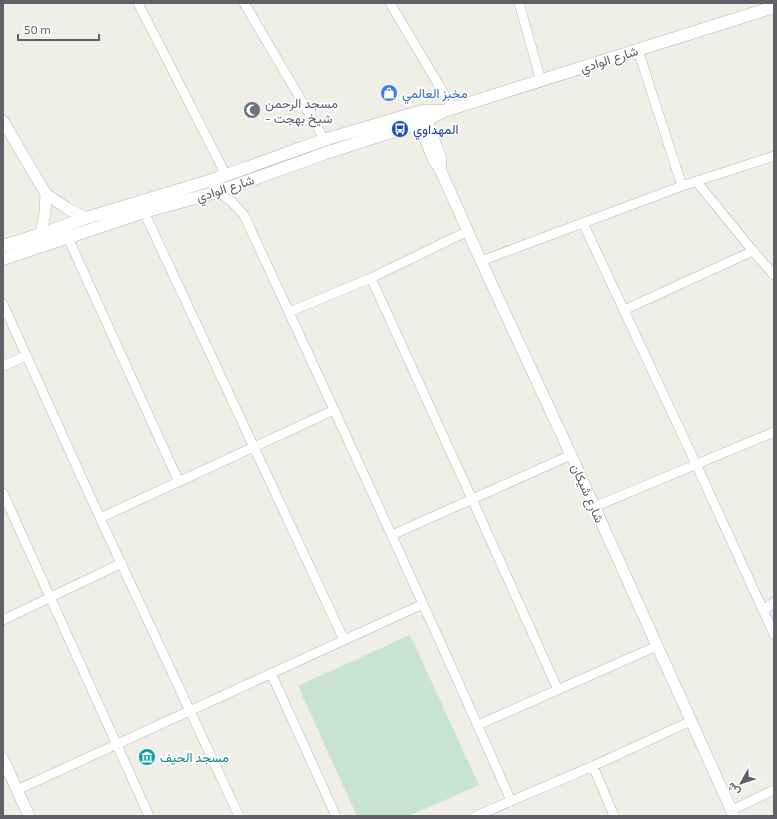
<svg xmlns="http://www.w3.org/2000/svg" width="777" height="819" font-family="'Exo 2',Vazirmatn,sans-serif">
	<style>
		.green { fill: #c8e3cf }
		.lines { fill: none; stroke-linecap: round; stroke-linejoin: round }
		.minor-casing { stroke: #b8b8bd; stroke-width: 10 }
		.tertiary-casing { stroke: #b8b8bd; stroke-width: 12 }
		.secondary-casing { stroke: #b6b8bd; stroke-width: 13 }
		.minor { stroke: #fff; stroke-width: 9 }
		.tertiary { stroke: #fff; stroke-width: 11 }
		.secondary { stroke: #fff; stroke-width: 12 }
		.labels { text-anchor: middle; stroke-width: 3.5; stroke-linejoin: round; paint-order: stroke }
		.street-label { font-size: 13px; fill: #5f6166; stroke: #fff }
		.shop-label { font-size: 13px; fill: #366cbe; stroke: #fff; text-anchor: start }
		.worship-label { font-size: 13px; fill: #5b616d; stroke: #fff; text-anchor: start }
		.transit-label { font-size: 13px; fill: #164399; stroke: #fff; text-anchor: start }
		.culture-label { font-size: 13px; fill: #0d838f; stroke: #fff; text-anchor: start }
	</style>
	<rect width="100%" height="100%" fill="#efefe8"/>
	<path class="green" d="M410,635L479,785L409,816H357L298,686Z"/>
	<g class="lines">
		<g class="minor-casing">
			<path id="minor" d="M138,3L226,175
				M244,3L320,132L324,140
				M390,3L453,109
				M519,3L541,81
				M638,50L682,186
				M696,181L753,251L774,275
				M216,188L217,192L231,201L244,215C334,410 425,604 511,801
				M144,212L344,640
				M583,223L696,464L774,634
				M68,238L179,482
				M481,261L682,186L774,156
				M371,278L472,499L558,690
				M3,304L100,518L239,816
				M624,310L753,251
				M289,312L371,278L468,231
				M3,366L26,356
				M3,493L149,816
				M594,507L774,432
				M100,518L334,410
				M392,535L571,455
				M764,610L774,602
				M3,620L122,563
				M271,673L336,816
				M478,725L657,646
				M593,766L614,816
				M17,790L423,604
				M732,810L774,790
				M476,816L593,766L691,721"/>
		</g>
		<g class="tertiary-casing">
			<path id="tertiary" d="M424,113L441,159L440,169
				M416,116L434,161L440,169L481,261L571,455L734,816
				M3,121L46,194L68,209L86,218
				M41,234L45,213L46,194
				M3,759L29,816"/>
		</g>
		<g class="secondary-casing">
			<path id="secondary" d="M3,246L41,234L86,218L212,180L324,140L415,113L423,111H442
				M3,259L144,212L217,192L329,152L419,123L427,120L444,111L774,7"/>
		</g>
		<use href="#minor" class="minor"/>
		<use href="#tertiary" class="tertiary"/>
		<use href="#secondary" class="secondary"/>
	</g>
	<defs>
		<g id="shop-disc" transform="scale(0.9)"><circle r="9.5" fill="#3f7fe0" stroke="#fff"/><path d="M-5-2.5h2.3a2.7 3.5 0 0 1 5.4 0H5L5.5 6h-11ZM-1.5-2.5h3a1.5 2.3 0 0 0-3 0Z" fill="#fff"/></g>
		<g id="mosque-disc" transform="scale(0.9)"><circle r="9.5" fill="#6b7280" stroke="#fff"/><path d="M3.5-4.9A6 6 0 1 0 3.5 4.9A5 5 0 1 1 3.5-4.9Z" fill="#fff"/></g>
		<g id="bus-disc" transform="scale(0.9)"><circle r="9.5" fill="#1a4fb4" stroke="#fff"/><path d="M-5-6H5V4H4V6H2V4H-2V6H-4V4H-5ZM-3.5-4V0h7V-4ZM-3.5 1.2v1.5H-2V1.2ZM2 1.2v1.5H3.5V1.2Z" fill="#fff"/></g>
		<g id="museum-disc" transform="scale(0.9)"><circle r="9.5" fill="#0f9aa8" stroke="#fff"/><path d="M0-6L6-3V-2H-6V-3ZM-5-1h2V3h-2ZM-1-1h2V3h-2ZM3-1h2V3H3ZM-6 4H6V6H-6Z" fill="#fff"/></g>
	</defs>
	<g fill-rule="evenodd">
		<use href="#shop-disc" x="389" y="93"/>
		<use href="#mosque-disc" x="252" y="110"/>
		<use href="#bus-disc" x="400" y="129"/>
		<use href="#museum-disc" x="147" y="757"/>
	</g>
	<g class="labels">
		<g class="street-label">
			<text transform="translate(609 59) rotate(-18)" y="5">شارع الوادي</text>
			<text transform="translate(225 188) rotate(-18)" y="5">شارع الوادي</text>
			<text transform="translate(588 493) rotate(66)" y="5">شارع شيكان</text>
		</g>
		<g class="shop-label">
			<text x="402" y="98">مخبز العالمي</text>
		</g>
		<g class="worship-label">
			<text x="265" y="108">مسجد الرحمن<tspan x="265" dy="15">- شيخ بهجت</tspan></text>
		</g>
		<g class="transit-label">
			<text x="413" y="134">المهداوي</text>
		</g>
		<g class="culture-label">
			<text x="160" y="762">مسجد الحيف</text>
		</g>
	</g>
	<rect width="777" height="819" fill="none" stroke="#5f6166" stroke-width="8"/>
	<g transform="translate(741 783) rotate(231)" stroke="#ffffff" stroke-width="3" paint-order="stroke">
	<path d="M0-3L7 15L0 10L-7 15Z" fill="#5f6166"/>
	<text y="-6" font-size="11" font-weight="bold" text-anchor="middle" fill="#5f6166">ش</text>
	</g>
	<path d="M18 34v6h81v-6" fill="none" stroke="#5f6166" stroke-width="2"/>
	<text x="24" y="34" font-size="12" fill="#5f6166" stroke="#ffffff" stroke-width="3" paint-order="stroke">50 m</text>
</svg>
